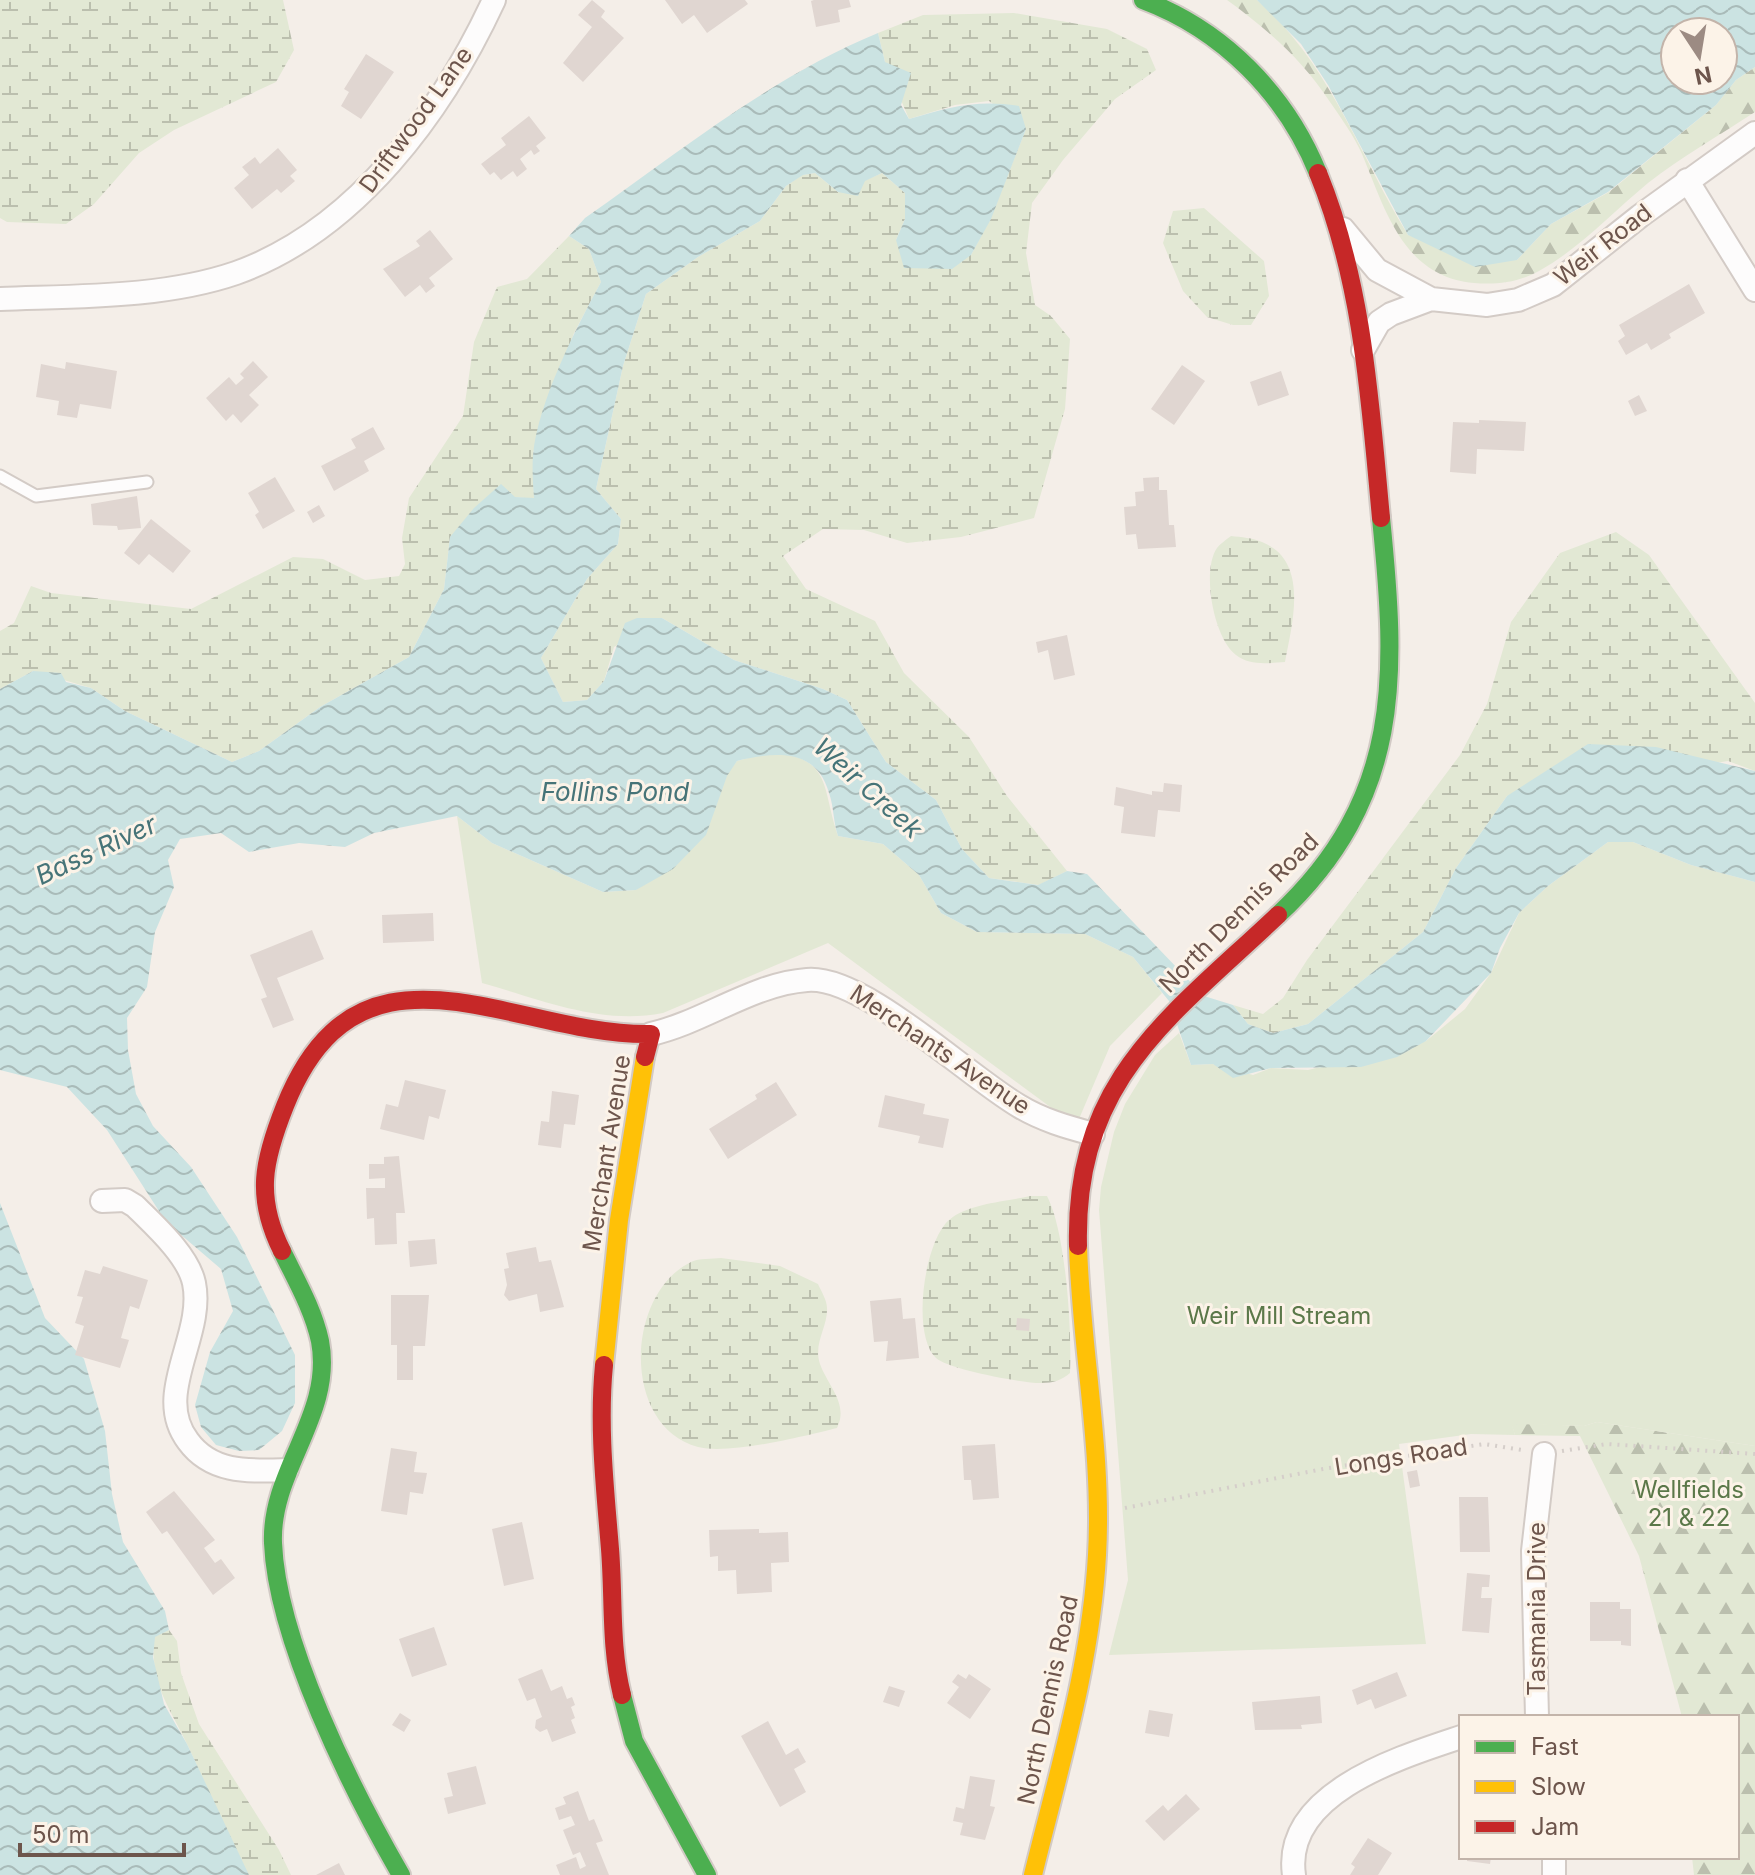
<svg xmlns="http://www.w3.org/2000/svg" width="1755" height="1875" font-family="Inter,sans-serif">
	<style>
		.forest { fill: url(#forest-firs) }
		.wetland { fill: url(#wetland-marsh) }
		.park { fill: #e2e8d4 }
		.water { fill: url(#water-waves); fill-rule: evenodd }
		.building { fill: #e0d6d1 }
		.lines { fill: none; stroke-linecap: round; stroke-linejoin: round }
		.lane-casing { stroke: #d3cbc6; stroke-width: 15 }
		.street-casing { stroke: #d3cbc6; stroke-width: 26 }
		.fast-casing { stroke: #d2cac5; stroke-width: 22 }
		.slow-casing { stroke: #d2cac5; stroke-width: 22 }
		.jam-casing { stroke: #d2cac5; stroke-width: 22 }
		.path { stroke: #d5ceca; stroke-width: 4; stroke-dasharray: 2 6; stroke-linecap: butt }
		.lane { stroke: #fdfcfc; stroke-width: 11 }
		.street { stroke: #fdfcfc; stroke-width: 22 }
		.fast { stroke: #4caf50; stroke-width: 18 }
		.slow { stroke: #ffc107; stroke-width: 18 }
		.jam { stroke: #c62828; stroke-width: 18 }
		.labels { text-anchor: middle; stroke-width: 6; stroke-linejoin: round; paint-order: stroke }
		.street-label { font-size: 24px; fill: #6d554c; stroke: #fcf3e8 }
		.park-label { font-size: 24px; fill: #5b7849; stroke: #fcf3e8 }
		.water-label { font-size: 26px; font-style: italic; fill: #467478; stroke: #fcf3e8 }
	</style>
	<defs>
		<pattern id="forest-firs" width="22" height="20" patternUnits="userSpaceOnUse" patternTransform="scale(2)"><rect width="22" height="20" fill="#e2e8d4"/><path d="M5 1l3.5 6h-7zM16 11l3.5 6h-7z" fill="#bbbfae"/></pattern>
		<pattern id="wetland-marsh" width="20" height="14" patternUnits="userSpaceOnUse" patternTransform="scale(2)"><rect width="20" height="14" fill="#e2e8d4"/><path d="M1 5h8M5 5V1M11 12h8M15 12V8" fill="none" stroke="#bbbfae"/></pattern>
		<pattern id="water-waves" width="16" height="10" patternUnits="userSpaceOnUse" patternTransform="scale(2)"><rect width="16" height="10" fill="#cbe3e2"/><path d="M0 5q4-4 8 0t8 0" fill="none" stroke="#a9bbb9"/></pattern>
	</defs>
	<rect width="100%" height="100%" fill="#f4eee8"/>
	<path class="forest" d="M1227,0H1257C1330,63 1359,155 1408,235L1517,260L1551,224L1609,192L1716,105L1736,80L1755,67V112C1720,135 1681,157 1648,183C1613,212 1579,249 1539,271C1519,282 1497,285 1474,283C1403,277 1385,209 1362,154C1354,136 1341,118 1330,102C1303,60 1267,29 1227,0Z
		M1597,1422L1755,1446V1875H1694L1692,1857H1737V1717H1682L1639,1556L1580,1436L1515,1435L1511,1423L1584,1426Z"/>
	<path class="wetland" d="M0,0H283L294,50L276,82L174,130L139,153L94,204L66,224L7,222L0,218Z
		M1014,13L1107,29L1147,49L1156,70L1115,99L1063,160L1032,203L1026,253L1035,305L1051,316L1070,339L1065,409L1034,518L961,537L907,543L864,530L823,529L783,556L806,589L875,621L904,673L969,737L1007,796L1067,871L1039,885L989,878L962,849L936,800L886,762L847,700L823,689L734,660L662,618L614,647L604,681L587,700L563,702L541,658L587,579L618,544L621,519L596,489L623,366L646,294L698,257L760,221L786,186L802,175L815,173L838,192L882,173L905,193V219L896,240L971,255L990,219L1026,129L989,101L955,105L909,119L885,62L878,33L923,15Z
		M1204,208L1264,261L1269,296L1251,325H1233L1207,317L1183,291L1163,243L1173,211Z
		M569,236L589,249L601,282L574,333L533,453L534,499L515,497L450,537L444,589L409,657L320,707L259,751L232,762L125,711L91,688L33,671L0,689V631L14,623L31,586L51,593L191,609L293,557L323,559L365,580L399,576L405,564L402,538L409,498L463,416L474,342L497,287L527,279Z
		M1616,532L1649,555L1755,703V771L1728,761L1507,796L1456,868L1423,932L1308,1024L1273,1033L1248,1024L1233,1005L1263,1014L1283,998L1307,960L1460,755L1487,704L1511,622L1560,553Z
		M1231,536C1241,537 1253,538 1262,542C1310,561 1292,624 1285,662C1268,663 1250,666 1236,655C1214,639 1201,571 1217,548C1220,544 1227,539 1231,536Z
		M1030,1196H1047C1066,1232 1072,1331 1070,1373C1062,1380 1053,1383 1042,1383C1026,1384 947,1369 936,1358C911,1335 924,1242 949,1220C969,1203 1006,1202 1030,1196Z
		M721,1258L780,1266L818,1284C821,1291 827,1300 827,1308C828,1327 813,1343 820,1364C828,1386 849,1404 837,1428C805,1436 729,1455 698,1447C621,1426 625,1294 691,1262C699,1258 712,1259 721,1258Z
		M169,1630L177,1641L181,1673L199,1724L279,1850L291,1875H249L243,1867C224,1827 207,1787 189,1748C170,1707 150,1686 154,1637Z"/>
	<path class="park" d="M767,753C833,755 821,787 838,836L883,844L919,875L941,913L977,932L1085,934L1133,957L1162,993L1110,1046L1076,1126L828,943L663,1013C600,1025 543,1000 482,983L457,816L492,843L603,892L636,890L737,761Z
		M1608,842H1633L1691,865L1755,882V1446L1597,1422L1584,1426L1512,1424L1515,1435L1471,1434L1399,1444L1426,1644L1109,1655L1128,1580L1099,1210L1101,1187L1114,1132L1125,1104L1155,1055L1179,1033L1191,1065L1213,1064L1253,1075L1271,1068L1308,1070L1426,1041L1465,1009L1491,973L1519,913L1548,886Z"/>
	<path class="water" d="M1257,0H1755V67L1736,80L1716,105L1608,192L1551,224L1517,260L1475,267L1408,235L1328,85L1301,44ZM1723,32V80H1675V32Z
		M878,33L885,62L911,73L901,105L909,119C948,107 979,99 1019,106L1026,129L991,219L971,255L952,269L904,268L896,240L905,219V193L882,173L865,181L858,196L838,192L815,173L803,175L786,186L760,221L698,257L646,294L623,366L596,489L621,519L618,544L587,579L541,658L563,702L587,700L604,681L625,623L637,618H662L734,660L823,689L847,700L886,762L936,800L962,849L989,878L1038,885L1067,871L1087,874L1204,996L1233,1005L1248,1024L1273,1033L1308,1024L1423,932L1456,868L1507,796L1588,744L1656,747L1755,771V882L1691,865L1633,842H1608L1548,886L1519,913L1500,948L1491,973L1426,1041L1397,1057L1361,1067L1271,1068L1233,1078L1213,1064L1191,1065L1169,1001L1133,957L1085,934L977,932L941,913L919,875L883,844L838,836C833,821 834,807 829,793C816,747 774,752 737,761L727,776L706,835L673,869L636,890L603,892L492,843L457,816L374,833L345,847L299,843L249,852L221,833L180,839L168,860L174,887L155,932L147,987L127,1018L128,1050L136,1094L153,1126L191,1167L237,1237L295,1355V1403L282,1431L259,1450L239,1451L216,1445L201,1427L195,1405L210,1352L233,1311L221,1269L166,1222L107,1130L67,1087L0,1070V689L33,671L61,673L66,682L91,688L125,711L232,762L259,751L320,707L409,657L444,589L450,537L474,508L501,484L515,497L534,498C533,484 532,469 533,455C538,402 576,328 601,282L589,249L569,236L585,218C679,152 771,77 878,33Z
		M0,1203L45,1318L84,1359L105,1431L112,1494L123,1542L165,1611L169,1630L155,1637L153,1657L164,1704L187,1744L249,1875H0Z"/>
	<path class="building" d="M592,0L605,11L601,17L624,38L583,82L563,63L592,27L578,15Z
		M665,0H745L748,4L707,33L694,15L682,24Z
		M814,0H849L851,7L838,10L840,22L816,27L811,1Z
		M366,54L394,72L361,119L341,106L349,92L344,89Z
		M529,116L546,138L536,146L540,151L534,155L531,150L520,159L527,169L517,177L513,171L501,180L494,172L490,175L481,164L506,145L501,138Z
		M278,148L297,170L290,176L295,181L281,193L277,189L252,209L234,188L249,175L242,167L255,157L260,164Z
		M430,230L453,259L429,278L435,286L426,293L420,285L405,297L383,269L420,246L416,241Z
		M1689,284L1705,313L1669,334L1671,338L1651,350L1647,343L1626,355L1618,341L1625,336L1619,325Z
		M253,361L268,377L249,395L259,405L241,423L233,414L226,421L206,398L229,377L236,385L244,378L240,374Z
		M66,362L117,371L111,409L80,404L77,418L57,415L59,401L36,397L41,364L65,369Z
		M1182,365L1205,381L1174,425L1151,409Z
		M1281,371L1289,395L1258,406L1250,382Z
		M1639,395L1647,411L1635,416L1628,401Z
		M1479,420L1526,422L1524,451L1477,449L1476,474L1450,472L1453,422L1479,423Z
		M373,427L385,449L364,461L369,471L334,491L321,466L356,448L351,439Z
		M275,477L295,511L263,529L255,515L259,512L248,493Z
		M1159,477V490H1167L1169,525H1174L1176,547L1138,549L1136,534L1126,535L1124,507L1136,506L1135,492L1144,491L1143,478Z
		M137,496L141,528L118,530L117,526L93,525L91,504Z
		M319,505L325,516L313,523L307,512Z
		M151,519L191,551L173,573L149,554L139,565L124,553Z
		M1067,635L1075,675L1054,680L1048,650L1038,653L1036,642Z
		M1164,783L1182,785L1180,812L1158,810L1155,837L1121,833L1124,807L1114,805L1116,787L1152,795V791L1163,792Z
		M433,913L434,941L383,943L382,915Z
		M312,930L324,959L277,978L294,1020L273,1028L261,999L267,997L250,955Z
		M405,1080L446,1090L439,1119L429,1116L424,1140L380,1129L386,1104L398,1107Z
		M776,1082L797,1115L728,1159L709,1129L757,1099L755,1095Z
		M552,1091L579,1095L575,1125L564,1124L561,1148L538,1145L541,1121L549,1122Z
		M885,1095L925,1104L923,1114L949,1119L943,1148L918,1143L920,1136L878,1127Z
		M399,1156L405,1213H396L397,1244L375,1245L374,1218L367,1219L366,1188H385V1178L369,1179V1164H384V1157Z
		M435,1239L437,1264L410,1267L408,1241Z
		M536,1247L539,1262L551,1260L564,1307L540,1312L537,1294L509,1301L504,1295L507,1285L504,1269L509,1268L506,1253Z
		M103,1266L148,1280L139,1309L130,1306L121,1338L129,1340L120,1368L75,1355L84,1326L75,1323L83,1297L77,1296L85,1270L100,1274Z
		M391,1295H429L425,1346H413V1380H397V1345H391Z
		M901,1298L903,1319L915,1318L919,1358L886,1361L888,1341L874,1342L870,1301Z
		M1017,1318L1030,1319L1029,1331L1016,1330Z
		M995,1444L999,1498L973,1500L971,1480H964L962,1446Z
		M391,1448L417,1452L414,1472L427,1473L423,1494L410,1492L407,1515L381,1511Z
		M1417,1470L1420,1486L1410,1488L1407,1472Z
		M174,1491L215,1540L204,1548L215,1563L221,1559L235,1578L213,1595L167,1531L162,1534L146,1512Z
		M1459,1497H1488L1490,1552H1460Z
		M522,1522L534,1579L504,1586L492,1529Z
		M759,1529V1533L788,1532L789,1562L771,1563L772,1592L737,1594L736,1570L718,1571V1556L710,1557L709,1530Z
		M1467,1573L1490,1575L1489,1587H1482L1481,1598H1492L1489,1633L1462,1631Z
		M1590,1602H1620V1609H1631V1646L1621,1645V1641H1590Z
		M434,1627L447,1665L412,1677L399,1639Z
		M542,1669L551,1691L562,1686L567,1699L572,1697L575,1705L571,1707L575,1718L571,1720L576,1733L552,1742L547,1729L540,1732L535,1728L536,1720L542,1717L535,1698L527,1701L518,1679Z
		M1397,1672L1407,1696L1375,1709L1371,1699L1357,1705L1352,1690Z
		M958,1674L966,1679L969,1674L991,1689L970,1719L947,1703L959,1687L952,1682Z
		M889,1686L905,1691L899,1707L883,1702Z
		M1320,1696L1322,1723L1301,1725L1302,1729L1255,1730L1252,1702Z
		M1149,1710L1173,1714L1169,1737L1145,1733Z
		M400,1713L411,1720L404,1732L392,1725Z
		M768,1721L786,1755L798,1748L806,1762L794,1769L806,1792L780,1807L741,1736Z
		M476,1766L486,1804L448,1814L444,1798L453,1796L447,1773Z
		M970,1776L995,1780L990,1806L995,1807L985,1840L960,1835L963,1823L953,1821L956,1807L964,1809Z
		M578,1791L589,1821L594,1819L603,1841L596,1843L609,1875H560L556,1865L576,1857L580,1869L586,1866L580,1852L573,1855L563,1830L575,1825L571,1816L559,1820L555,1808L566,1804L563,1797Z
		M1186,1794L1200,1809L1164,1841L1145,1821L1163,1805L1168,1811Z
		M1368,1838L1392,1853L1378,1875H1350L1355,1867L1351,1864Z
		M1467,1857H1491L1490,1864L1467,1861Z
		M339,1863L345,1875H316Z"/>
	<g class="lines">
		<g class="lane-casing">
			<path id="lane" d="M0,476L36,496L147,482"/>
		</g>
		<g class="street-casing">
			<path id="street" d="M1687,180L1755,290
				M1343,229L1377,270L1431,299
				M0,299C77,296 163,298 236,273C356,230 442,112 494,0
				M1363,350L1379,322L1391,314L1431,299L1487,305L1518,300L1553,285L1640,216L1755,133
				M651,1034C704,1022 752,984 807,980C863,975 966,1075 1019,1106C1042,1120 1067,1127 1093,1134
				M102,1201L125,1200L135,1206C154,1225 188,1255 194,1283C205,1336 152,1394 188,1441C212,1474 250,1471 287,1470
				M1537,1717L1533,1551L1544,1454
				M1554,1857V1875
				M1294,1875C1282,1793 1401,1757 1461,1737"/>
		</g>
		<g class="fast-casing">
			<path id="fast" d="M1143,0C1223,30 1286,94 1318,173
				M1278,915C1403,798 1397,676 1381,518
				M282,1251C296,1280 313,1309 320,1341C334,1415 270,1470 273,1543C277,1641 352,1790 401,1875
				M622,1695L634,1741L707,1875"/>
		</g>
		<g class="slow-casing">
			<path id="slow" d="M604,1365L619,1220L645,1057
				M1033,1875C1059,1769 1091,1664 1097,1555C1103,1452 1081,1349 1078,1246"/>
		</g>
		<g class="jam-casing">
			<path id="jam" d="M1318,173C1363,283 1370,401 1381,518
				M1078,1246C1074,1080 1169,1018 1278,915
				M282,1251C255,1197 263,1161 285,1106C360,918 514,1037 651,1034L645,1057
				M604,1365C598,1427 605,1487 610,1549C614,1599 610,1646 622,1695"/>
		</g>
		<path class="path" d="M1562,1451L1607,1444L1755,1454
			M1125,1508L1323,1469L1484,1444L1522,1450"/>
		<use href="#lane" class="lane"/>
		<use href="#street" class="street"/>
		<use href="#fast" class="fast"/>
		<use href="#slow" class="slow"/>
		<use href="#jam" class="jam"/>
	</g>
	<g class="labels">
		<g class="street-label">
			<text transform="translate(416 120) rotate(-54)" y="8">Driftwood Lane</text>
			<text transform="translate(1603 245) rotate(-38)" y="8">Weir Road</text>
			<text transform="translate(1239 913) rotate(-45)" y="8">North Dennis Road</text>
			<text transform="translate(940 1050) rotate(34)" y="8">Merchants Avenue</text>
			<text transform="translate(607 1153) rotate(-81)" y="8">Merchant Avenue</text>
			<text transform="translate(1401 1457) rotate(-9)" y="8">Longs Road</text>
			<text transform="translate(1537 1609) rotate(-90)" y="8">Tasmania Drive</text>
			<text transform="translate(1048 1700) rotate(-78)" y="8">North Dennis Road</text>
		</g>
		<g class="park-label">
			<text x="1279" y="1324">Weir Mill Stream</text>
			<text x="1689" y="1498">Wellfields<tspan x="1689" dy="28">21 &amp; 22</tspan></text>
		</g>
		<g class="water-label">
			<text transform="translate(868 788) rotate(42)" y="9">Weir Creek</text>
			<text x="615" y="801">Follins Pond</text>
			<text transform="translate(96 850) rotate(-25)" y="9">Bass River</text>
		</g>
	</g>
	<rect x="1459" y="1715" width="280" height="144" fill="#fcf3e8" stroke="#c3b4aa" stroke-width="2"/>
	<rect x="1475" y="1741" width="40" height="12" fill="#4caf50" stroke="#c3b4aa" stroke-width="2"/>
	<text x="1531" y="1755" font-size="24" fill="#6d554c">Fast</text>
	<rect x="1475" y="1781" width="40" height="12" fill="#ffc107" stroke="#c3b4aa" stroke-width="2"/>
	<text x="1531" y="1795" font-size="24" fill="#6d554c">Slow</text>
	<rect x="1475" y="1821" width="40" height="12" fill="#c62828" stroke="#c3b4aa" stroke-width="2"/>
	<text x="1531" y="1835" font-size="24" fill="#6d554c">Jam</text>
	<g transform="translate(1699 56) rotate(168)"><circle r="38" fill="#fcf3e8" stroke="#c3b4aa" stroke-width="2"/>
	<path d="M0-6L14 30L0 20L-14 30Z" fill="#9c8b83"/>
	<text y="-12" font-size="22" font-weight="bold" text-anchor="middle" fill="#6d554c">N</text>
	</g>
	<path d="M20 1843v12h164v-12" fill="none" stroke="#6d554c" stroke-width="4"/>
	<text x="32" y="1843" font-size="24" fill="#6d554c" stroke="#fcf3e8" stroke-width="6" paint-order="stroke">50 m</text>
</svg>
